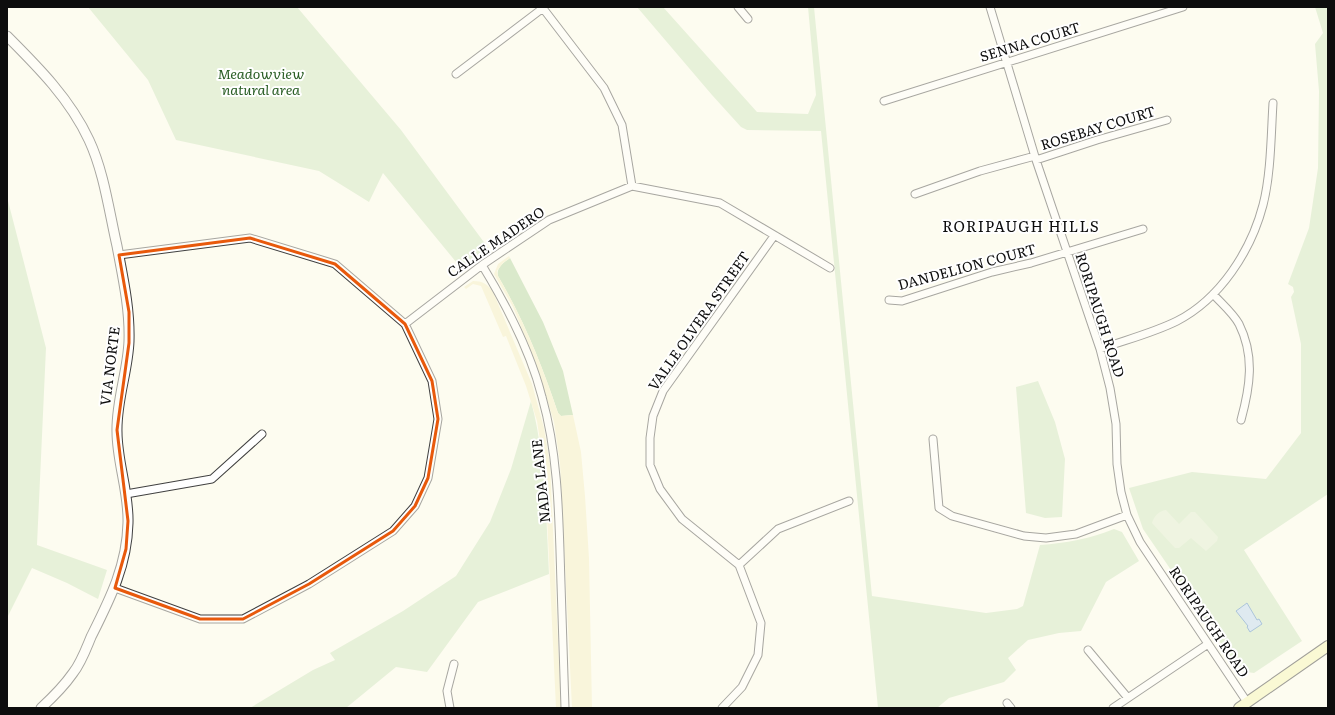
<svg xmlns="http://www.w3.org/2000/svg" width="1335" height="715" font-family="Literata,serif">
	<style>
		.green { fill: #cde4bd }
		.forest { fill: #b0d39e }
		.sand { fill: #f4eec1 }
		.pitch { fill: #deecce }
		.water { fill: #bad5ef; stroke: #4982be }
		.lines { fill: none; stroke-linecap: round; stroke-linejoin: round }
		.minor-casing { stroke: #404040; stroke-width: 9 }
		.tertiary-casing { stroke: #404040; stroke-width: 11 }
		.secondary-casing { stroke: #2f2f2f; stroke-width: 12 }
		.minor { stroke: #fff; stroke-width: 7 }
		.tertiary { stroke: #fff; stroke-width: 9 }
		.secondary { stroke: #f6f6b2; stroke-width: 10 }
		.marked { fill: none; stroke: #e8590c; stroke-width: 3; stroke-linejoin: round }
		.labels { text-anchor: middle; stroke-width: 4; stroke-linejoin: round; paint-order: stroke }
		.street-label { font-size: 14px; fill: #0d0d0d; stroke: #fff }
		.park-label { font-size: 14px; font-style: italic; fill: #2a5e25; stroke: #fff }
		.neighbourhood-label { font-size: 15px; letter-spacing: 1px; fill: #0d0d0d; stroke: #fff }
	</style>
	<rect width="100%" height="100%" fill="#fdfcf0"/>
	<path class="green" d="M88,7H297L401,130L489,249L461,268L383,173L369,202L319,171L176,140L148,80Z
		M637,7H663L757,112L808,114L816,95L808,7H814L872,596L986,613L1017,609L1023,606L1040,545C1066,543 1089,539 1114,529L1122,532L1139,561L1106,582L1081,631L1059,633L1028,640L1008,658L1016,670L1004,682L949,698L937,708H878L821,131L747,130L741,127L712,95Z
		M1315,7H1328V494L1244,550L1302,641L1254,673L1240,671L1143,529L1129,488L1192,472L1266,479L1301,433V344L1291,297L1294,292L1293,287L1288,284L1309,228L1318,168L1319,91L1315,44L1323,33Z
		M7,197L46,348L37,545L107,570L98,599L67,583L32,568L7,618Z
		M1038,381L1055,422L1065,459L1062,517L1045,518L1026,513L1016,387Z
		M531,401C546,458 546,516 549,574L478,602L427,672L396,667L346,708H250L313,670L335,660L330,653L403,611L456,576L490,522L511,469Z"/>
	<path class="forest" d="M510,258L543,322L563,371L573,415L561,416L558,413C542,365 524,320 498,276C496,268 503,263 510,258Z"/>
	<path class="sand" d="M509,256L510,258L503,263L497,271L498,276C524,320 542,365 558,413L561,416L573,415L581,452L585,496L589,558L592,708H572L560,463L554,422L535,361L513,307L494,274L498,264Z
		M473,281C482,281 488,284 493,292L532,384L544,428L550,464L561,708H556L545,475L540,441L537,421L526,386L506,336L503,337L481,286L473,284L466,289L464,287Z"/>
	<path class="pitch" d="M1166,510L1179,524L1191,512H1195L1218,537L1217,541L1206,551L1191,538L1179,548H1175L1152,523C1154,516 1159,511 1166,510Z"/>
	<path class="water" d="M1247,603L1257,620L1259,619L1262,624L1250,632L1247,627L1248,626L1236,611Z"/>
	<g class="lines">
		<g class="minor-casing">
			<path id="minor" d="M542,7L604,88L622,125L632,186
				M738,7L748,19
				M990,7L1036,160L1100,349L1110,388L1116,424L1117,464L1121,492L1127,515L1140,542L1247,702
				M456,74L543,8
				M884,101L1183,7
				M1036,160L1097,140L1167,120
				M915,194L980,171L1035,156
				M482,265C507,306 530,350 542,397C559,457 559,522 561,584C562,625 564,667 565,708
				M1213,294C1221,303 1233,313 1239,324C1255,356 1250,387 1241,420
				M889,300L902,301L992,272L1031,263L1143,229
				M405,324L482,265L549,220L632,186L720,203L830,268
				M1100,349C1125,340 1153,333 1177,321C1220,299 1251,251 1263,205C1271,174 1271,135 1273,103
				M933,439L939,508L952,516L1024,536L1046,538L1076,534L1127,515
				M126,494L212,479L262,434
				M739,565L778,529L849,501
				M115,588L200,619H243L309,584L393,531L415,506L428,478L438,419L432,381L405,324L335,264L250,238L119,255
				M1088,650L1128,698
				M1007,703L1011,708
				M450,708L447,691L454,664
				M722,708L742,687L758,655L761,623L739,565L682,519L660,489L650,465V438L653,416L663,391L774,236
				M1113,708L1208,644"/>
		</g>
		<g class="tertiary-casing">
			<path id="tertiary" d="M7,36C38,67 70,99 89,140C104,172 109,211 117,246C123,278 130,309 129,341C128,371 116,401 117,432C117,462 129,492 128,523C127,566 110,599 91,637C86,649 81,663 73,673C64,686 53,697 41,708"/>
		</g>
		<g class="secondary-casing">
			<path id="secondary" d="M1239,708L1328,646"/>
		</g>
		<use href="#minor" class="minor"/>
		<use href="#tertiary" class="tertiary"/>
		<use href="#secondary" class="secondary"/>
	</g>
	<path d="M0 0H1335V715H0ZM250,238L335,264L405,324L432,381L438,419L428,478L415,506L393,531L309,584L243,619H200L115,588L126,549L128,521L117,430L129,343V312L119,255Z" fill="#fdfcf0" fill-opacity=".55" fill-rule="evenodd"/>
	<path class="marked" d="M250,238L335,264L405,324L432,381L438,419L428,478L415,506L393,531L309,584L243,619H200L115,588L126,549L128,521L117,430L129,343V312L119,255Z"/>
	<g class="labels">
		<g class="street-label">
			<text transform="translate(1030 42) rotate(-17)" y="5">SENNA COURT</text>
			<text transform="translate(1098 128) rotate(-17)" y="5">ROSEBAY COURT</text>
			<text transform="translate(496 242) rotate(-34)" y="5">CALLE MADERO</text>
			<text transform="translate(967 267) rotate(-15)" y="5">DANDELION COURT</text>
			<text transform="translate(1100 315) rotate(72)" y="5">RORIPAUGH ROAD</text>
			<text transform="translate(699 321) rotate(-55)" y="5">VALLE OLVERA STREET</text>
			<text transform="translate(110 366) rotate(-83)" y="5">VIA NORTE</text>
			<text transform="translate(541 481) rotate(-96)" y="5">NADA LANE</text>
			<text transform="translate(1209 622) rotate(56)" y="5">RORIPAUGH ROAD</text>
		</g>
		<g class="park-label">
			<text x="261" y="79">Meadowview<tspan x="261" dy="16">natural area</tspan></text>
		</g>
		<g class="neighbourhood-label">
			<text x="1021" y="232">RORIPAUGH HILLS</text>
		</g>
	</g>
	<rect width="1335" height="715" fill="none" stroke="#0d0d0d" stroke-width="16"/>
</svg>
